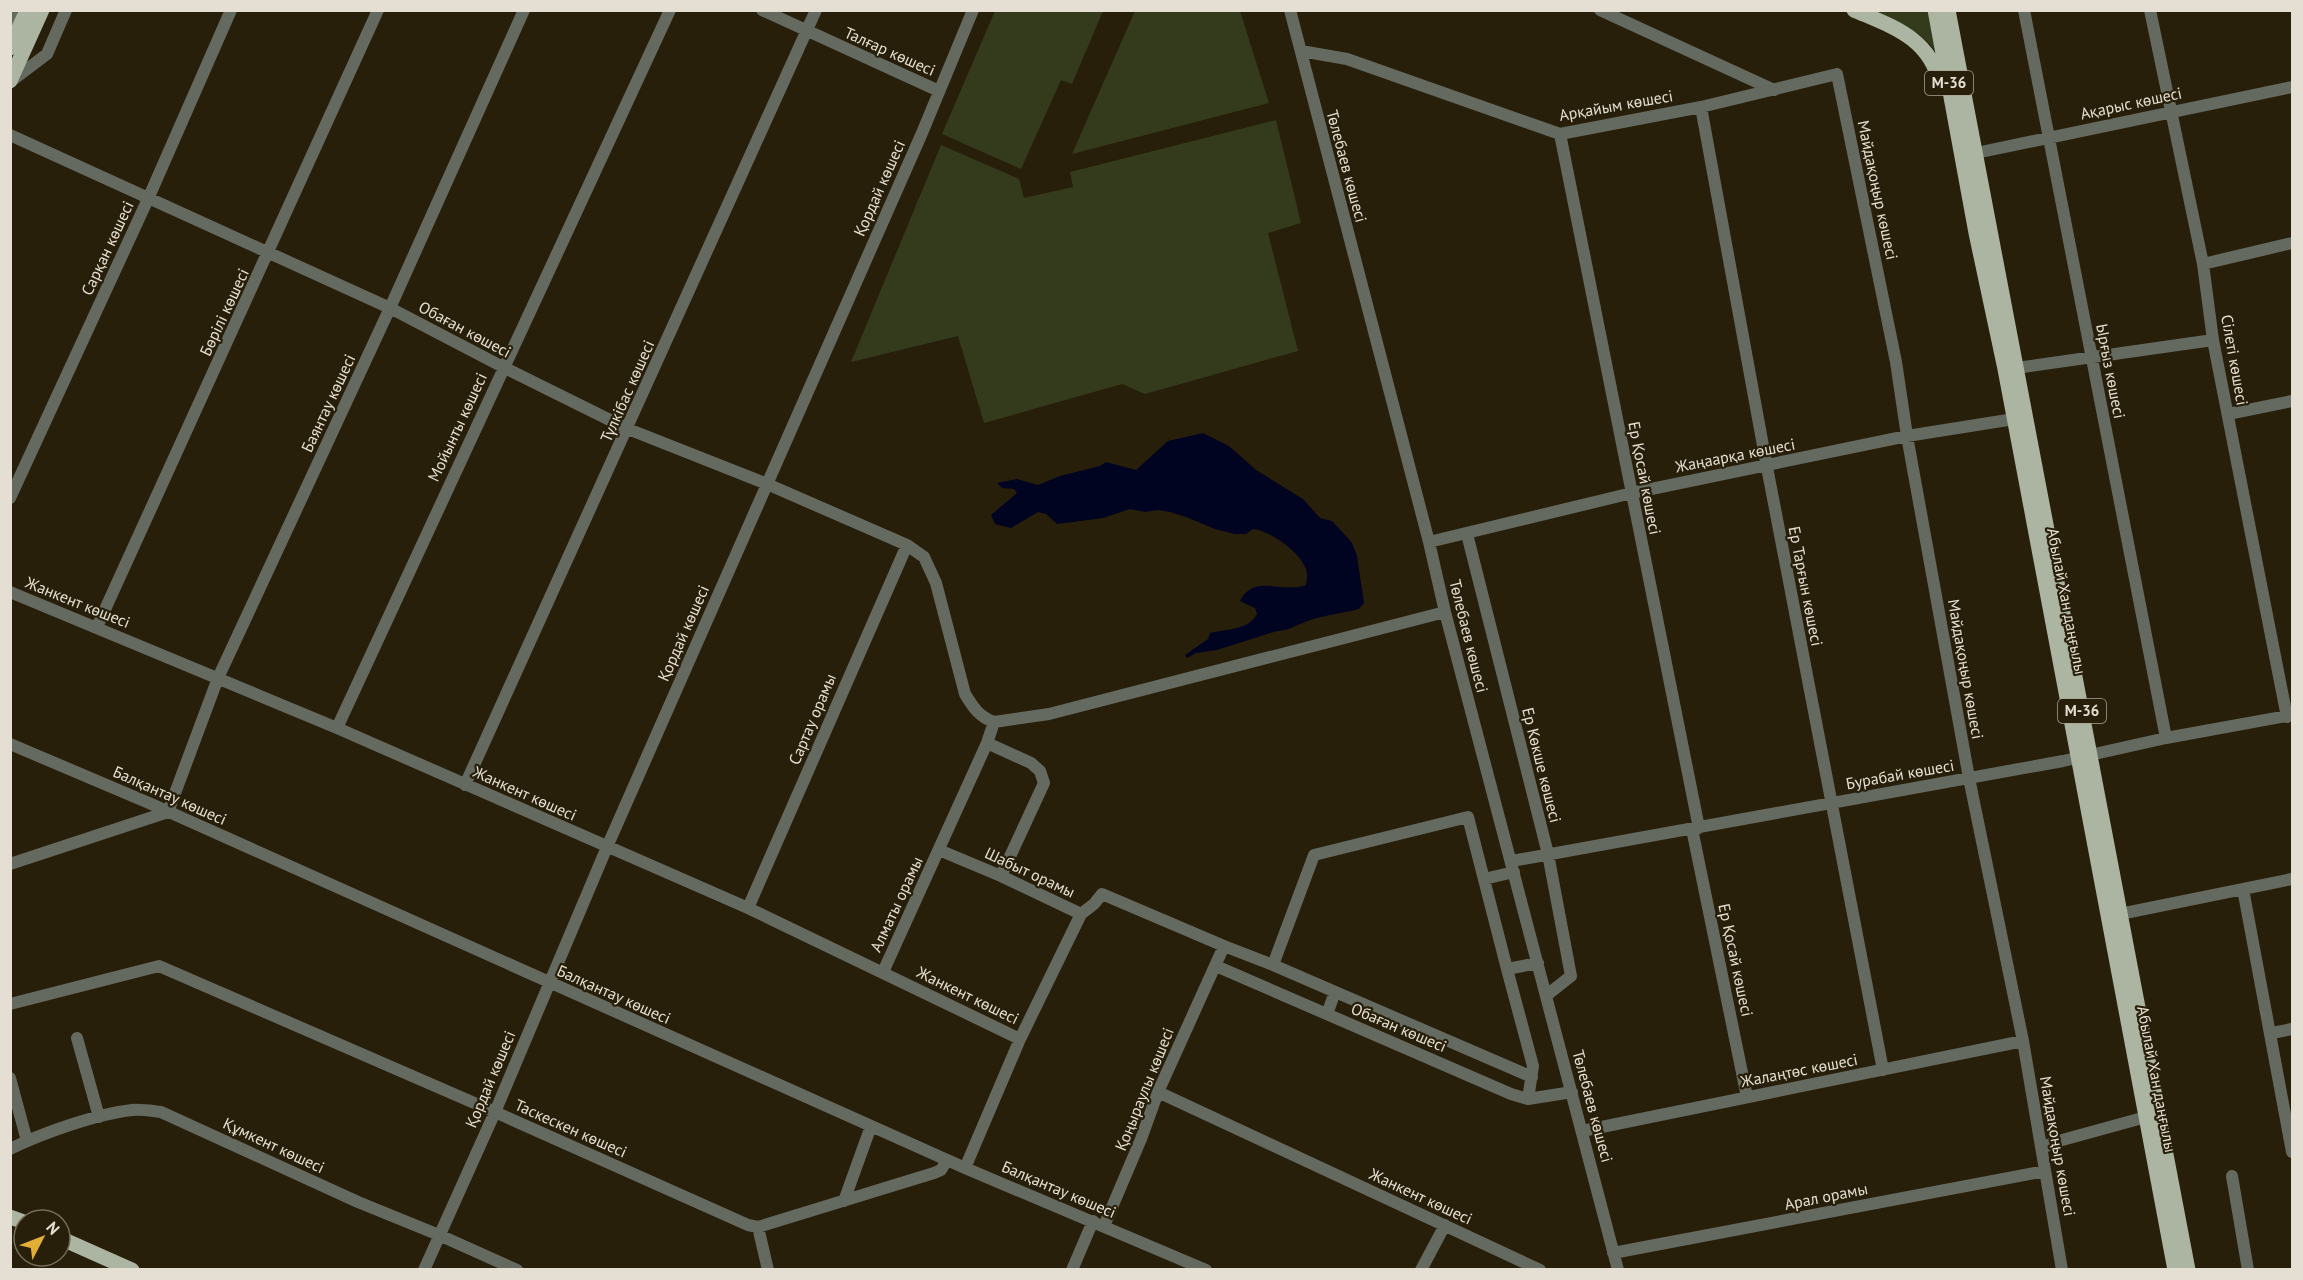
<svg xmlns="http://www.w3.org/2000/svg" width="2303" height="1280" font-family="'PT Sans',sans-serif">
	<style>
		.green { fill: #343b1c }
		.water { fill: #000421 }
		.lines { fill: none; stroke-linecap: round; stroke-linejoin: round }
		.minor { stroke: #656a60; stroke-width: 12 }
		.major { stroke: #abb5a1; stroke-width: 15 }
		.labels { text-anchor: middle; stroke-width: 4.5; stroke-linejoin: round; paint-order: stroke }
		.shield { fill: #271f0a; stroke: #aba596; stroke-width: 1.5 }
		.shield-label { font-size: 15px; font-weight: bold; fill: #e4dfd2 }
		.street-label { font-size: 16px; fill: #e4dfd2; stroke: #271f0a }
	</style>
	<rect width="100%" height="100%" fill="#271f0a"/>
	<path class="green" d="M995,11H1103L1072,84L1061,80L1021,169L942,134Z
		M1135,11H1240L1269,103L1072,154Z
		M1871,11H1930L1939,57C1925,31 1897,22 1871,11Z
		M1276,120L1301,223L1268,233L1298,351L1145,394L1122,384L984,423L958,336L851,362L941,145L1019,179L1024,198L1073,187L1070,172Z"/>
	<path class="water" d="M1203,433L1229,446L1256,470L1303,499L1320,518L1332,521L1345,535L1352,543L1357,556L1364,603L1359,609C1345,613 1331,614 1317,618C1303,621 1288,632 1277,631L1217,650L1196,653L1187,658L1185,655L1208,639L1210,633C1227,629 1249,630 1257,614L1255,608L1240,601C1254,573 1281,594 1306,585C1307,580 1308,572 1305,567C1298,550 1270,531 1253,529L1246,534H1235L1215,529L1186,517L1170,512L1158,510L1145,512L1130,509L1103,518L1057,524L1046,514L1038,512L1011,528L995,524L991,515L1017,493L1014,489L1002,488L997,483L1017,479L1038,485L1060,476L1100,466L1106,462L1136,470L1168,441Z"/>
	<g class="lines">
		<path class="minor" d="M11,10L13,39
			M762,10L939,91
			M1290,10L1429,542L1445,612L1618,1270
			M1600,10L1774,90
			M2024,10L2166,738
			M2150,10L2203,264L2213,340L2287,717
			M1301,51L1347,59L1560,134L1701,107L1837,74L1896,362L1907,436L1969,778L2023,1041L2062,1270
			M10,82L47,54L66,10
			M1701,107L1766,462L1883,1070
			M1560,134L1699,828
			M10,135L390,308L503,367L628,429L767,484L907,545L924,557L936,583L965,694C973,707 979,717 994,722L987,743L1031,763L1040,771L1044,783L1001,876
			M1976,153L2292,87
			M2203,264L2292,243
			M2009,369L2213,340
			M2228,414L2292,401
			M10,498L148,199L231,10
			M1467,534L1548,854L1571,976L1547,995
			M1429,542L1632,493L1907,436L2014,419
			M10,592L337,728L748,908L1020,1039
			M97,627L378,10
			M994,722L1049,714L1445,612
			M337,728L670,10
			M10,744L149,803L965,1168L1206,1270
			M465,785L816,10
			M1692,829L1747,1097
			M939,850L1001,876L1081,914L1020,1039L965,1168
			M1512,861L2063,761L2166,738L2292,715
			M10,864L168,812L218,678L390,308L524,10
			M1484,879L1514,872
			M2243,889L2292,1152
			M748,908L907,545
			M1081,914L1094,904L1102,894L1224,946
			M2120,914L2292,879
			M1216,966L1511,1094L1528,1099L1572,1092
			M1507,969L1533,1066L1528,1099
			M883,972L987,743
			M10,1004L159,966L495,1112L748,1225L758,1227L934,1173L941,1170L947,1160
			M1327,1014L1335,992
			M2272,1033L2292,1029
			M77,1038L99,1117
			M1532,1077L1273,965L1314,855L1468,817L1507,969L1538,963
			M10,1078L27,1141
			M1158,1092L1540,1270
			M1582,1131L2023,1041
			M2042,1148L2055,1142L2146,1117
			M10,1149C42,1133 97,1114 132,1110C141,1109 152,1111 161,1112L358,1202L439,1235L517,1270
			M2232,1176L2248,1270
			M844,1201L871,1126
			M1104,1226L1141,1139L1158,1092L1224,946L1273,965
			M758,1227L768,1270
			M1613,1253L2045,1171
			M424,1270L495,1112L607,847L922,133L973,10
			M1072,1270L1093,1221
			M1421,1270L1445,1225"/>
		<path class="major" d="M1854,10C1893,27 1930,38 1940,84
			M1935,10L1976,233L2005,369L2175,1270
			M1948,10L2188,1270
			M10,48L27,10
			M10,81L42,10
			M10,1217L24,1222
			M60,1238L132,1270"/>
	</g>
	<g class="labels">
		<g class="shield">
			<rect x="1925" y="71" width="48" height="24" rx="4.5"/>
			<rect x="2058" y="699" width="48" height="24" rx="4.5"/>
		</g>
		<g class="shield-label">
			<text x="1949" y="88">M-36</text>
			<text x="2082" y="716">M-36</text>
		</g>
		<g class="street-label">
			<text transform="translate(890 51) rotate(24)" y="6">Талғар көшесі</text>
			<text transform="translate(2131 103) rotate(-12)" y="6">Ақарыс көшесі</text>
			<text transform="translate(1616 105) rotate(-10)" y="6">Арқайым көшесі</text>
			<text transform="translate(1347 166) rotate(75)" y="6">Төлебаев көшесі</text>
			<text transform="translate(879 188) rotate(-66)" y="6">Қордай көшесі</text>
			<text transform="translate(1878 190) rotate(78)" y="6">Майдақоңыр көшесі</text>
			<text transform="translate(107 248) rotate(-65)" y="6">Сарқан көшесі</text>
			<text transform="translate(224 312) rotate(-65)" y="6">Бөрілі көшесі</text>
			<text transform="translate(465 329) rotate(28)" y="6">Обаған көшесі</text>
			<text transform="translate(2235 360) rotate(80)" y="6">Сілеті көшесі</text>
			<text transform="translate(2111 371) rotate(79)" y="6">Ырғыз көшесі</text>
			<text transform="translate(627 391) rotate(-66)" y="6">Түлкібас көшесі</text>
			<text transform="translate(328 403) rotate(-65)" y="6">Баянтау көшесі</text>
			<text transform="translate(457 427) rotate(-65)" y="6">Мойынты көшесі</text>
			<text transform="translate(1735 455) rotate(-11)" y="6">Жаңаарқа көшесі</text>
			<text transform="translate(1645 478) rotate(79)" y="6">Ер Қосай көшесі</text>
			<text transform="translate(1806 586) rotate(79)" y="6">Ер Тарғын көшесі</text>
			<text transform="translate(2067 601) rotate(79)" y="6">Абылай Хан даңғылы</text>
			<text transform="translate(78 602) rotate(22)" y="6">Жанкент көшесі</text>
			<text transform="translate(683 633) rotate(-66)" y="6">Қордай көшесі</text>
			<text transform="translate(1469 636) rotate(76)" y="6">Төлебаев көшесі</text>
			<text transform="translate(1966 669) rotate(80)" y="6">Майдақоңыр көшесі</text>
			<text transform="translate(812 719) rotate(-67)" y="6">Сартау орамы</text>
			<text transform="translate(1542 765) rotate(76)" y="6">Ер Көкше көшесі</text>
			<text transform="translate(1900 774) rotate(-10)" y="6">Бурабай көшесі</text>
			<text transform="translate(525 793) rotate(24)" y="6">Жанкент көшесі</text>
			<text transform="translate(170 795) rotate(24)" y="6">Балқантау көшесі</text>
			<text transform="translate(1030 872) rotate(25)" y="6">Шабыт орамы</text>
			<text transform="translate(896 904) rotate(-65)" y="6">Алматы орамы</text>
			<text transform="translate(1736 960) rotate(78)" y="6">Ер Қосай көшесі</text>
			<text transform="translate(614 994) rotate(24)" y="6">Балқантау көшесі</text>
			<text transform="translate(968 995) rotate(26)" y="6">Жанкент көшесі</text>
			<text transform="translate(1399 1027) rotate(23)" y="6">Обаған көшесі</text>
			<text transform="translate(1799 1070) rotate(-11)" y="6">Жалаңтөс көшесі</text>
			<text transform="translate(490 1079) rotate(-67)" y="6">Қордай көшесі</text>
			<text transform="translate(2157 1079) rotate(79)" y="6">Абылай Хан даңғылы</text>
			<text transform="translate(1144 1089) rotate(-68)" y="6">Қоңыраулы көшесі</text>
			<text transform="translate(1593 1106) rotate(75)" y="6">Төлебаев көшесі</text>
			<text transform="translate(571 1128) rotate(24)" y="6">Таскескен көшесі</text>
			<text transform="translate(274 1145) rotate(25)" y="6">Құмкент көшесі</text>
			<text transform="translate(2058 1146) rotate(80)" y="6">Майдақоңыр көшесі</text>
			<text transform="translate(1059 1189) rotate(23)" y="6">Балқантау көшесі</text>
			<text transform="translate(1421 1196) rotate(25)" y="6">Жанкент көшесі</text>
			<text transform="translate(1826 1196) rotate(-11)" y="6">Арал орамы</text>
		</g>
	</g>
	<rect width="2303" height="1280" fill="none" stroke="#e4dfd2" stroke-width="24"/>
	<g transform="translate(42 1238) rotate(48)"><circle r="28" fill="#271f0a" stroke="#736c5a" stroke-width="1.5"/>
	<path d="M0-4.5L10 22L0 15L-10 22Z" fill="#e3ae35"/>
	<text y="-9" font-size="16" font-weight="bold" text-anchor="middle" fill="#e4dfd2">N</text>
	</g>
</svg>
